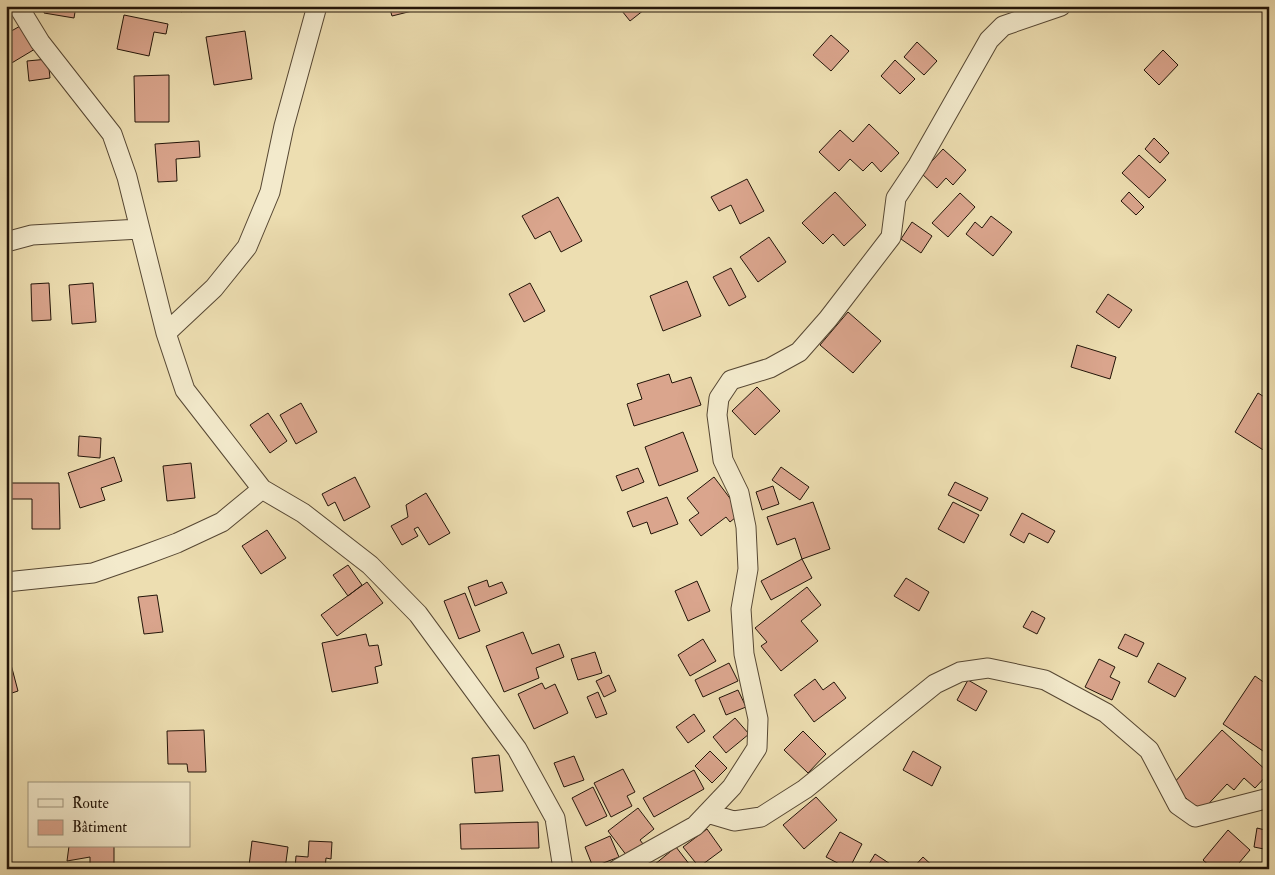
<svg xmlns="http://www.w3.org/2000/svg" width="1275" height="875" font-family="'IM FELL Double Pica',serif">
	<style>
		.building { fill: #daa58d; stroke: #231509 }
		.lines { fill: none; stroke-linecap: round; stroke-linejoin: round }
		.minor-casing { stroke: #564733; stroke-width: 21 }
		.minor { stroke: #f3eacc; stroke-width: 19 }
	</style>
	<rect width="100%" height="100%" fill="#eddeb1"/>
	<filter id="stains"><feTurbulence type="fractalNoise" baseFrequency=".004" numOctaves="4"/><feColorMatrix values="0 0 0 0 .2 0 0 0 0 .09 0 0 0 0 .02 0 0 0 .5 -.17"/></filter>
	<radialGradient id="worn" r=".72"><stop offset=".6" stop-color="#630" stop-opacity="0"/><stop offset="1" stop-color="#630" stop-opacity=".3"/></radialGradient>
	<path class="building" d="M45,6H76L74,18L44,13Z
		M168,6H185L182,12Z
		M389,6H411L412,11L392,16Z
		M618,6H649L630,21Z
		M124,15L168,24L166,34L154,32L149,56L117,49Z
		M22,25L35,49L10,64L6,56V34Z
		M245,31L252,79L214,85L206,37Z
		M831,35L849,51L831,71L813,55Z
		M917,42L937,61L924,75L904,57Z
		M1163,50L1178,65L1159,85L1144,70Z
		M48,59L50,78L29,81L27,61Z
		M895,60L915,79L900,94L881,76Z
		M169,75V122H135L134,76Z
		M869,124L899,153L881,172L872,162L863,171L850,159L839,171L819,152L840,130L853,142Z
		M1154,138L1169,153L1160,163L1145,149Z
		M199,141L200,157L176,159L177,181L158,182L155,144Z
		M943,149L966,170L953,185L946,178L937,188L921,173Z
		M1139,155L1166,180L1149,198L1122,173Z
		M747,179L764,211L740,224L731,205L719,211L711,197Z
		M835,192L866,225L844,246L833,234L823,244L802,223Z
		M1129,192L1144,207L1136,215L1121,201Z
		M960,193L975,207L948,237L932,223Z
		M558,197L582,241L561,252L550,231L535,239L522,216Z
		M991,216L1012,232L993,256L966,234L975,222L982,228Z
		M912,222L932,236L921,253L901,239Z
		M769,237L786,262L758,282L740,257Z
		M731,268L746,297L729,306L713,277Z
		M687,281L701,316L663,331L650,296Z
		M49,283L51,320L32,321L31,284Z
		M93,283L96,322L72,324L69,285Z
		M530,283L545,311L524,322L509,294Z
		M1108,294L1132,310L1119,328L1096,312Z
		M848,312L881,341L853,373L820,345Z
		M1077,345L1116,357L1110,379L1071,367Z
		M669,374L672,383L691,377L701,405L634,426L627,404L642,399L637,384Z
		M757,387L780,411L755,435L732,411Z
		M1258,393L1269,400L1268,453L1235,432Z
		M301,403L317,432L296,444L280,415Z
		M268,413L287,441L270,453L250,425Z
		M683,432L698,471L659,486L645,447Z
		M79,436L101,438L100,458L78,456Z
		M114,457L122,481L101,488L105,500L80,508L68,473Z
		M191,463L195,498L167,501L163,466Z
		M781,467L809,487L800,500L772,480Z
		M638,468L644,482L622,491L616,476Z
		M355,477L370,507L344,521L335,502L328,506L322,494Z
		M714,477L741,513L730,522L726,517L701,536L689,520L699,513L687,498Z
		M955,482L988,498L981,511L948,495Z
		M6,483H59L60,529H32V499H6Z
		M773,486L779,504L762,510L756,492Z
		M426,493L450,533L429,545L418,527L414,529L418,536L402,545L391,526L408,517L406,505Z
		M667,497L678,524L651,534L647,522L633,527L627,512Z
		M813,502L830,549L802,559L795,538L777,545L767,517Z
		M953,502L979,515L964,543L938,529Z
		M1022,513L1055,531L1048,543L1029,533L1024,543L1010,535Z
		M267,530L286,558L261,574L242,546Z
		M802,559L812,578L771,600L761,581Z
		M348,565L362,585L348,596L333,575Z
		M906,578L929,592L919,611L894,596Z
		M487,580L489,587L502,582L507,593L475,606L468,587Z
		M697,581L710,611L688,621L675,591Z
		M367,582L383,603L337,636L321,615Z
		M807,587L821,605L801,621L818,641L781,671L761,646L767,642L755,628Z
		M465,593L480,631L459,639L444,601Z
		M157,595L163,632L144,634L138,597Z
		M1032,611L1045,618L1037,634L1023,627Z
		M523,632L532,654L559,644L564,657L536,668L539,678L504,692L486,646Z
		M366,634L369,646L378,645L382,665L375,667L378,683L332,692L322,643Z
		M1125,634L1144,643L1137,657L1118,648Z
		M703,639L716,661L690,676L678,655Z
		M595,652L602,673L578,680L571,659Z
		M9,657L18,691L6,695V658Z
		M1099,659L1115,667L1110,677L1120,682L1112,700L1085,687Z
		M729,663L738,681L703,697L695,680Z
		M1158,663L1186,678L1175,697L1148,682Z
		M609,675L616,691L604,697L596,681Z
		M1255,676L1269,686V714L1267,716L1269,717V742L1263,751L1223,724Z
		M815,679L823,690L834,682L846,698L814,722L794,695Z
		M968,680L987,691L976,711L957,700Z
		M542,683L545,689L555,684L568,713L534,729L518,694Z
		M738,690L746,707L726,715L719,698Z
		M598,692L607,714L596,718L587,697Z
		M694,714L705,731L688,743L676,727Z
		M735,718L749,734L726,753L713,737Z
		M204,730L206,772H188L187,764H168L167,731Z
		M1222,730L1269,773L1255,788L1244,778L1234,790L1227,784L1201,812L1172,785Z
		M803,731L826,754L808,773L784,750Z
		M710,751L727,768L712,783L695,766Z
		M913,751L941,767L932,786L903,770Z
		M499,755L503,791L475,793L472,758Z
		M574,756L584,780L564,787L554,763Z
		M623,769L635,792L627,796L632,806L611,817L594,783Z
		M694,770L704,789L654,817L643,798Z
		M593,787L607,816L586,826L572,798Z
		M816,797L837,820L804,849L783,825Z
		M638,808L654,829L640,840L643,844L627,856L608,831Z
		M538,822L539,848L461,849L460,824Z
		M1257,828L1269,831V850L1254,847Z
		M707,829L722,850L699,867L683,847Z
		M1228,830L1250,850L1234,869H1213L1203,860Z
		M840,832L862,844L849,869L826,857Z
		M610,836L619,857L593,867L585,847Z
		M252,841L288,847L285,869H267L249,866Z
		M309,841L332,842L331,859L326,858L325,869H295L296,856L308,857Z
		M69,846H114V869H90V857L67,861Z
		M676,847L693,869H649Z
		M875,854L898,869H866Z
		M923,857L936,869H912Z"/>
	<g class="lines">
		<g class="minor-casing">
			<path id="minor" d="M18,6L40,42L112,134L127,177L166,333L185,390L262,489L303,513L370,565L418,614L517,749L555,818L563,869
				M6,242L32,235L140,229
				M166,333L214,288L247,247L270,192L284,126L317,6
				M6,582L93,573L142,556L177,543L222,522L262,489
				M707,813L734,821L761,817L805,789L935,684L960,672L988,668L1045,680L1106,713L1149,750L1178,805L1195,817L1269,798
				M618,869L695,826L732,787L757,748L758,719L744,654L741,609L748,569L746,527L739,493L723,460L717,415L719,398L731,380L770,368L799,352L828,319L891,237L896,198L918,165L989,40L1003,26L1061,6"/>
		</g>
		<use href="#minor" class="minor"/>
	</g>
	<rect width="1275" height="875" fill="none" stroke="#eddeb1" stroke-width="25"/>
	<rect x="8" y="8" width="1260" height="860" fill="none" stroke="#231509" stroke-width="2.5"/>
	<rect x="12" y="12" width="1250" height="850" fill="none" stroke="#231509"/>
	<rect x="28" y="782" width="162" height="65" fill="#f3eacc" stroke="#a0957e"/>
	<rect x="38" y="799" width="25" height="8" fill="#f3eacc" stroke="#a0957e"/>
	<text x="72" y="808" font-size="15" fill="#231509">Route</text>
	<rect x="38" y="820" width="25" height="15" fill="#daa58d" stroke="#a0957e"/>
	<text x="72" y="832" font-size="15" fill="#231509">Bâtiment</text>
	<rect width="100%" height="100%" filter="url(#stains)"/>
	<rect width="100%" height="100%" fill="url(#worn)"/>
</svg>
